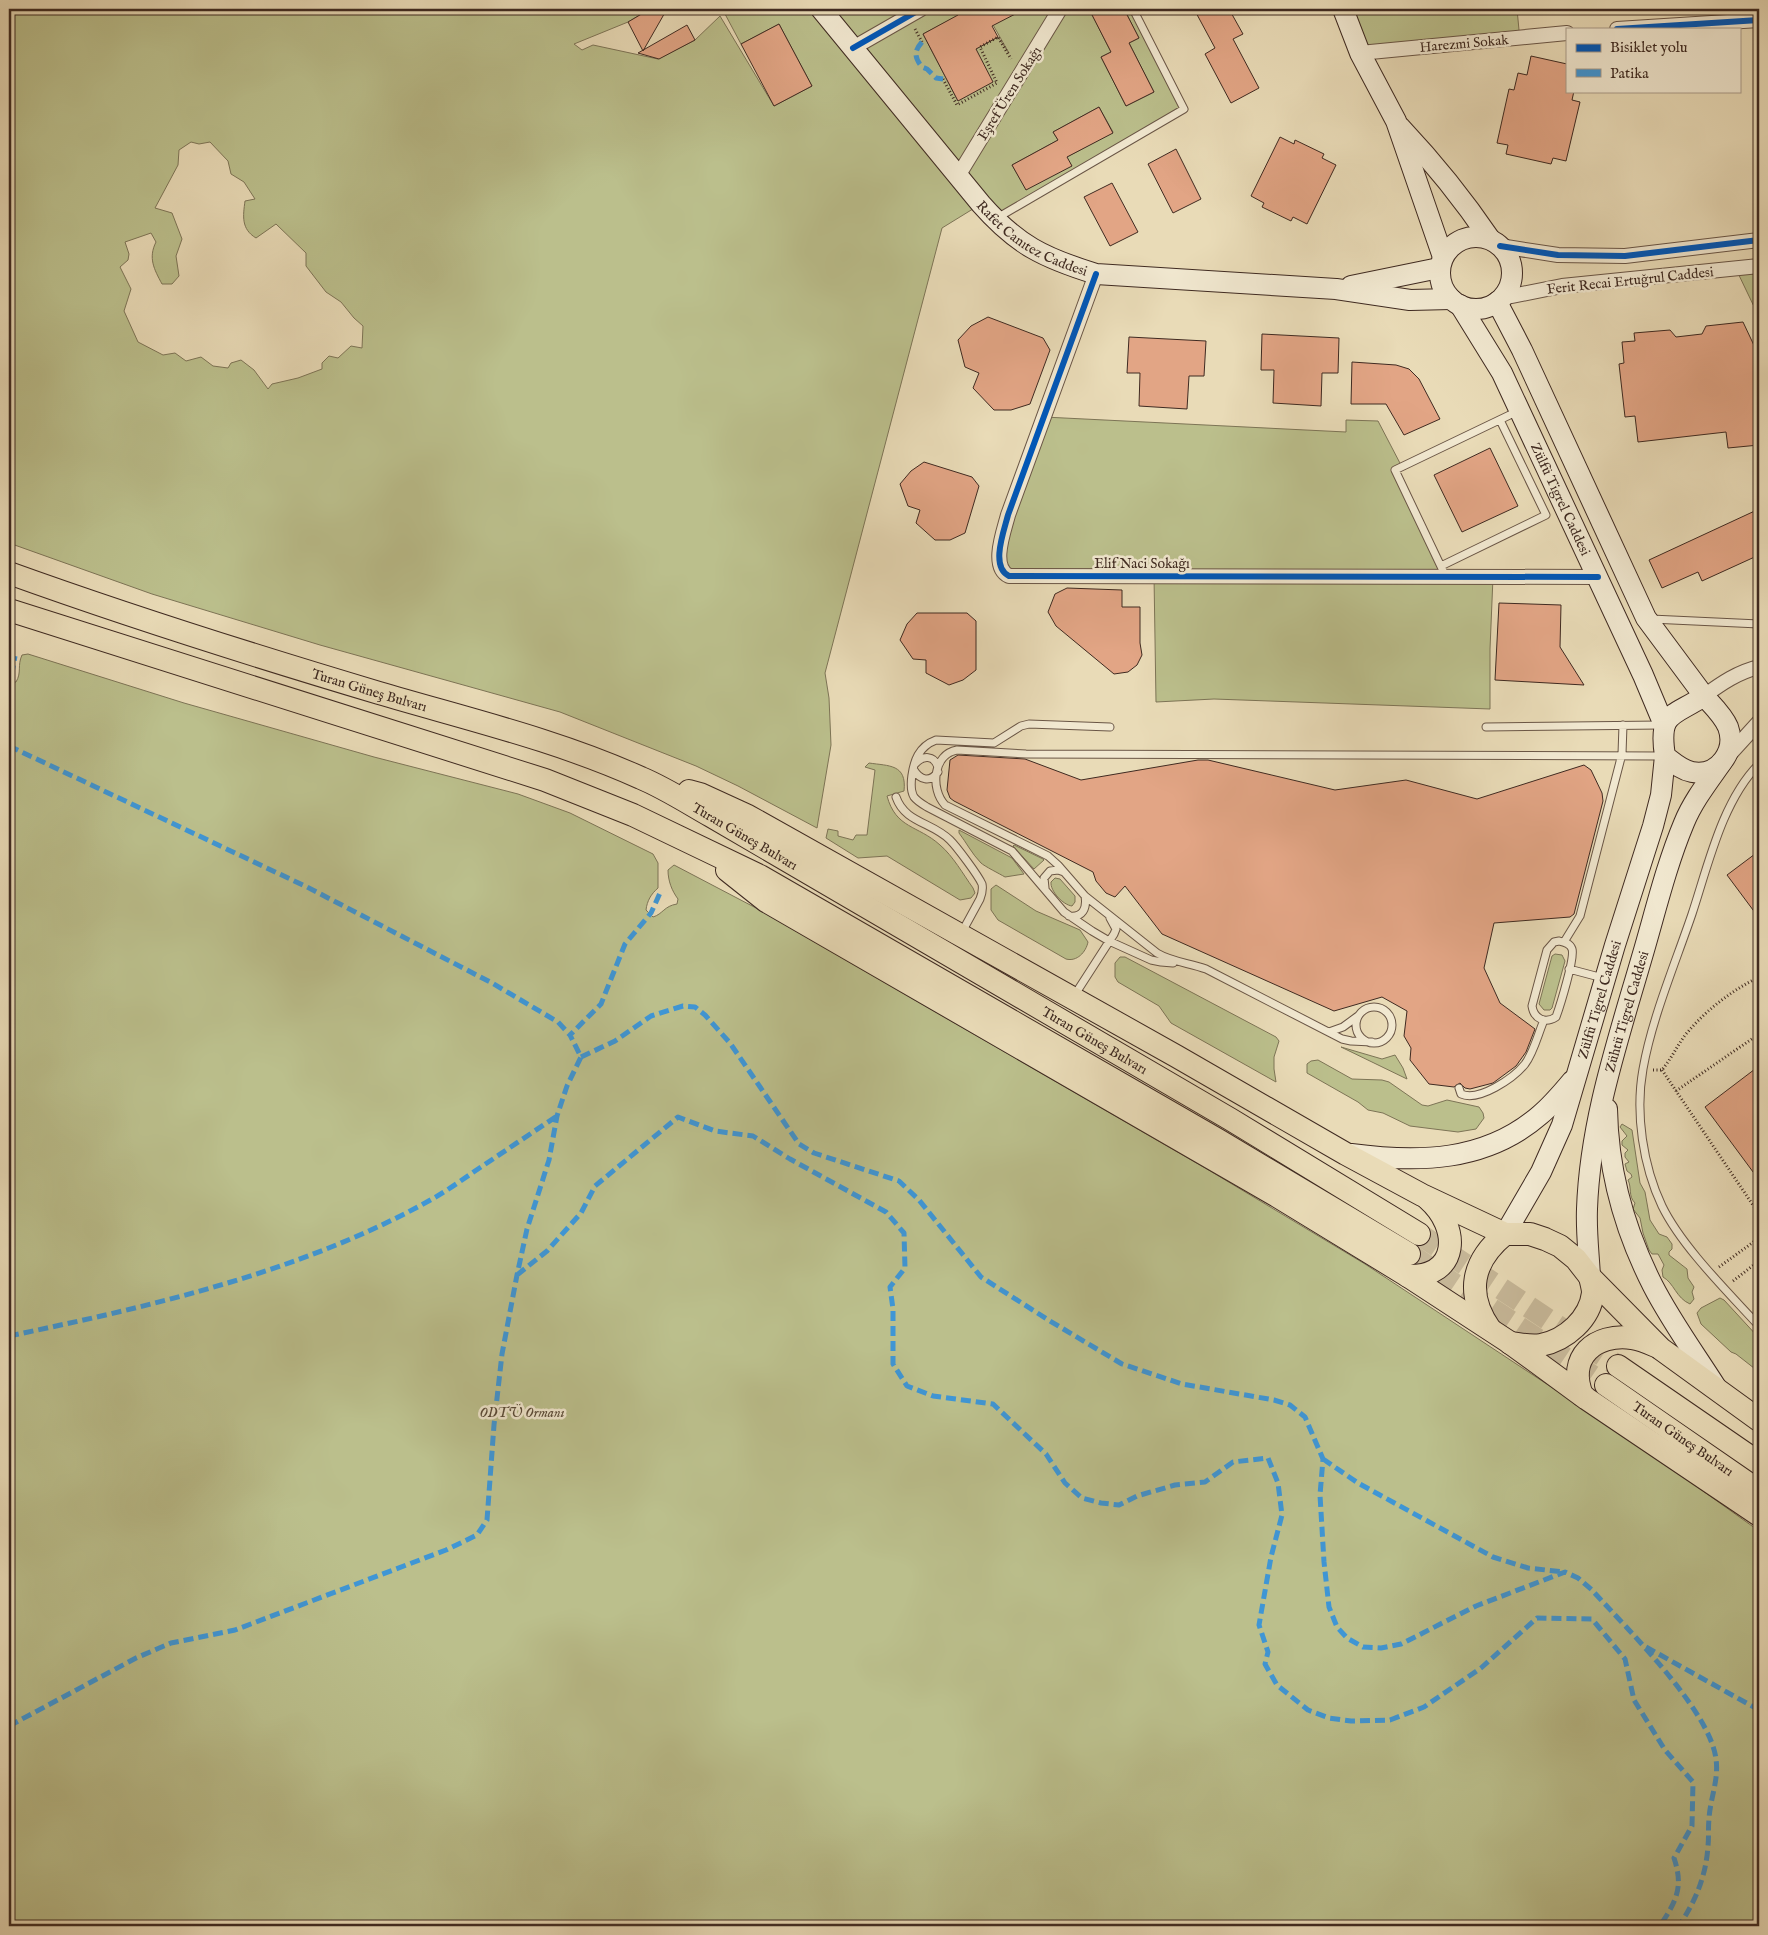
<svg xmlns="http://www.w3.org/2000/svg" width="1768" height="1935" font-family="'IM FELL English',serif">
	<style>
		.green { fill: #bbbf8c; stroke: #7d7456; fill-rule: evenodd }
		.building { fill: #e2a585; stroke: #3f2a21 }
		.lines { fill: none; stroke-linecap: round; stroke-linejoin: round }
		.primary-tunnel { stroke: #c7b899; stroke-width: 22; stroke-dasharray: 22 11; stroke-linecap: butt }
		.lane-casing { stroke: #6a5646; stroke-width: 9 }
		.street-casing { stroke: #6a5646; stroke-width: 16 }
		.secondary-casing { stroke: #3f2a21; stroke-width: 22 }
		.primary-casing { stroke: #3f2a21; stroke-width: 24 }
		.path { stroke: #3f2a21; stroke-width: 3; stroke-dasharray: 1 2.5; stroke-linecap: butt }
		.lane { stroke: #f1e8d0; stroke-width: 7 }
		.street { stroke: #f1e8d0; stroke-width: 14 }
		.secondary { stroke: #f1e8d0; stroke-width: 20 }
		.primary { stroke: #e9dbb7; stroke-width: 22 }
		.quiet { stroke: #3f96d5; stroke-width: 5; stroke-dasharray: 10 5; stroke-linecap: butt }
		.cycleway-casing { stroke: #f1e8d0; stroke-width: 9 }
		.cycleway { stroke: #0057b8; stroke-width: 6 }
		.labels { text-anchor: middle; stroke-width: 5; stroke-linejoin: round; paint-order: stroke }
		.street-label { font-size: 14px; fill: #3f2a21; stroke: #f1e8d0 }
		.park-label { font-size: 14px; font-style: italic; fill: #584836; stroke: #f1e8d0 }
	</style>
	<rect width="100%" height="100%" fill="#e9dbb7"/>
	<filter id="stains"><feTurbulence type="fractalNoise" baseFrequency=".004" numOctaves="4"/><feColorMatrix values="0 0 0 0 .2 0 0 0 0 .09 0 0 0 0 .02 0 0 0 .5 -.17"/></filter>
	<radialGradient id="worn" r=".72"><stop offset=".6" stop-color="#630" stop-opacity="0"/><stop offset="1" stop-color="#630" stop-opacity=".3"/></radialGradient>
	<path class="green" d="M9,9H650L628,22L574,44L582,50L593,45L658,59L695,40L720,16L774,106L812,86L779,24L741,44L725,14L735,9H882L884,13L892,9H955L959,15L923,34L958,101L976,49L998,37L1009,53L984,9H1089L1111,52L1101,57L1126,106L1154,92L1129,43L1139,38L1124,9H1133L1184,109L994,219L981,204L942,228L825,673L829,698L831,745L817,828L738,786L696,766L560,712L320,645L152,594L9,543ZM1099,107L1113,132L1067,157L1026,189L1012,165L1058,140L1053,132ZM191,142L199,144L210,142L228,161L231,174L244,182L255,199L245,201C243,216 241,229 256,238L276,224L306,253V266L326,292L341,302L354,318L363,326L362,348L351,346L338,358L329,356L322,363V369L298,378L272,384L268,389L254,370L241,360L231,363L228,368L213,366L201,357L186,361L175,353L163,355L138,342L124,311L131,289L120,267L128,260L129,254L125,242L151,233L156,242C148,258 154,269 162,284H172L179,276L176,256L182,239L172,213L155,208L178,165L179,150Z
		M1343,9H1517L1519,30L1526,37L1360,53Z
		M1759,266V317L1736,269Z
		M1044,417L1346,432V420L1378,421L1402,467L1395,470L1446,577H1493L1490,649V709L1214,699L1156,702L1154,576H1009L999,559Z
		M28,654L184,703L374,757L518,794L570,813L653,854L658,863V888C651,894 647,901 646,910L653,917C663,914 664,906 677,904L678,899C672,891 668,881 668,870L674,865L756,908L1207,1169L1365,1264L1636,1443L1759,1531V1926H9V678L13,682H16C22,672 17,666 22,655Z
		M869,763C889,766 907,764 904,791L887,796C896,829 918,825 940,845C953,856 963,874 973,888L975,893L971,898L960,900L887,856L858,858L826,838L828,829L838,831V836L853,840L856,835H867L875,770L865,767Z
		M959,830L1012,858L1024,874L1005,877C1000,874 984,866 981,863C972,854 966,842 959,833Z
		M1014,845L1043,859L1044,860L1034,869L1013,846Z
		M1055,878L1060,879L1075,896V902L1072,906C1063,905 1050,891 1051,882Z
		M996,885L1036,911L1080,930L1088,942C1086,952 1077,962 1066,959L998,920L991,910V889Z
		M1555,954L1562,955L1565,961L1552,1008L1550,1010H1544L1539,1004L1552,956Z
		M1120,957H1125L1276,1037L1279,1041L1274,1057V1069L1276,1082L1171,1023L1159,1006L1118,982L1115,977V963Z
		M1341,1047L1382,1059L1395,1055L1403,1068L1407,1079Z
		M1318,1060L1352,1079L1382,1080L1389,1082L1422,1105L1428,1106L1447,1100L1479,1107L1483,1113L1484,1118L1476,1129L1458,1132L1410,1126L1383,1113L1368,1110L1358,1102L1307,1073V1064L1311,1061Z
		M1622,1124L1632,1130L1640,1183L1645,1192L1650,1220L1659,1234L1667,1237L1672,1244V1249L1669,1252V1255L1687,1269L1688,1278L1694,1287L1692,1292L1694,1299L1690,1304C1676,1298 1674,1283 1663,1277L1662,1270L1664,1265L1658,1254H1652L1649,1250L1643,1233L1640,1218L1633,1209L1635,1203C1628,1196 1632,1188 1628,1180L1632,1177L1631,1174L1627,1171L1625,1164L1629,1162L1625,1157V1153L1628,1150L1622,1145V1141L1627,1136L1620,1127Z
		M1720,1298L1724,1300L1759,1338V1372L1736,1354L1731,1352L1701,1324L1697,1313L1701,1308Z"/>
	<path class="building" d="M650,9H667L643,51L628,22Z
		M955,9H1025L992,26L998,37L976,49L993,82L958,101L923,34L958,15Z
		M1089,9H1124L1139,38L1129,43L1154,92L1126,106L1101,57L1111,52Z
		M1194,9H1229L1243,34L1233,39L1259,88L1231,103L1205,54L1215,48Z
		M779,24L812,86L774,106L741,44Z
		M687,25L695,40L659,59L638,53Z
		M1531,56L1567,64V91H1574L1572,100L1580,102L1566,161L1553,158L1551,164L1506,154L1508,145L1497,143L1509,89L1514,90L1518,73L1527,75Z
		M1099,107L1113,133L1067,157L1072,166L1026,190L1012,165L1058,140L1053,132Z
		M1280,137L1294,144L1295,140L1324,154L1322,158L1336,165L1307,224L1293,217L1291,221L1262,207L1264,203L1251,196Z
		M1176,149L1201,199L1173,213L1148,164Z
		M1112,183L1138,232L1110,246L1084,197Z
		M988,317L1043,338L1050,350L1030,404L1011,410H994L973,388L979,373L965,367L958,340L971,326Z
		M1743,322L1759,356V445L1728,448L1726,432L1638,442L1635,416L1625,417L1619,364L1624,363L1622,342L1635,341L1634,333L1670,330L1676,337L1702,334L1706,326Z
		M1262,334L1339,338L1338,373H1322L1321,406L1273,403L1274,370H1261Z
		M1129,337L1206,341L1204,376H1189L1187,409L1139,406L1140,373H1127Z
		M1352,362L1396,365L1409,369L1419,379L1440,419L1404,435L1386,404H1351Z
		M1490,448L1518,506L1462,532L1434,475Z
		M924,462L972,477L979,486L965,533L950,540H935L916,523L920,510L908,506L900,484L911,471Z
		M1759,509V555L1702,581L1698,572L1662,588L1649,560Z
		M1067,588L1122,590V607H1140V643L1142,655L1137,665L1128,672L1114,674L1056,626L1048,612L1055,594Z
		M1499,603L1561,605L1560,647L1584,685L1495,680Z
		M917,613H967L976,621V670L963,680L949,685L926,673V660L913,659L900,640L907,624Z
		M958,755L1025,759L1081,780L1198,760H1208L1335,790L1406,780L1477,799L1584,765L1591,770L1602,793L1603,801L1574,914L1570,917L1494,923L1484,968L1500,1003L1535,1029L1526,1052L1516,1066L1493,1083L1470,1089L1465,1088L1460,1083L1454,1087L1429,1084L1410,1060L1411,1048L1404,1036L1407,1011L1382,997L1334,1011L1162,934L1125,886L1115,897L1106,893L1096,881L1093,872L954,801L950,798L947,790L950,760Z
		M1759,851V918L1727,875Z
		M1759,1066V1180L1705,1107Z"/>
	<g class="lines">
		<path class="primary-tunnel" d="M1419,1234L1618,1366
			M1409,1254L1606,1385"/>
		<g class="lane-casing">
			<path id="lane" d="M997,218L1184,109L1133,9
				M1441,566L1546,515L1500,420
				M1446,577L1395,470L1518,411
				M1651,619L1759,624
				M1110,727L1029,724L1021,726L994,743L936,740C928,743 922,748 918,755C913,764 908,787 914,797C917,801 922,804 927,807L1012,851L1064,912L1092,931L1109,941L1151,960L1161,962L1173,963
				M1486,727L1661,725
				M915,764C923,755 934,755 938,767
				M1759,764C1722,801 1708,866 1692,914C1675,964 1652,1018 1643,1069C1635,1113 1643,1166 1662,1206C1682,1247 1728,1292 1759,1326
				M914,770C920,780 930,783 938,772
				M896,797C905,823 932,822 950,840C957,847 978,875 982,884C983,889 982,894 980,899L962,932
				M1045,888L1044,878L1050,871L1058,870L1064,872
				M1069,916C1083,918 1087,908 1085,896
				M1559,941C1564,942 1570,943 1572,949C1575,958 1560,1006 1556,1017C1545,1024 1534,1019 1532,1006L1547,950L1554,942Z
				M1564,942L1580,916L1622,754L1623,725
				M1569,969L1603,978
				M1074,996L1114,934L1116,929L1110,918
				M1356 1025a18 18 0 1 1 36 0a18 18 0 1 1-36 0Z
				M1329,1032L1343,1027L1358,1016
				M1372,1042L1351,1041L1342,1039L1206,969C1190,963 1172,962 1157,953L1085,896L1058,865L1048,856L945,805C930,789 933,754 957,750L1026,754L1662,756
				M1459,1088L1461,1094C1479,1102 1514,1078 1525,1064C1534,1052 1538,1034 1544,1020"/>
		</g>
		<g class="street-casing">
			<path id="street" d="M1617,29L1759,20
				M853,48L921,9
				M1360,53L1567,33
				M958,176L1060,9
				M1500,246L1558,255L1625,256L1759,240
				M1096,274L1008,515C1004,531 990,567 1009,576L1598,577
				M1502,298L1562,286L1759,266
				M1704,696C1722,683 1738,672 1759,667
				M1728,756L1759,722"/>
		</g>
		<g class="secondary-casing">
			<g id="secondary">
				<path id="s1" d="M821,9L981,204C1017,245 1044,258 1096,274L1336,289L1410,300L1451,299"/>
				<path d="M1343,9L1360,53L1396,121L1443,257"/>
				<path d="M1400,127C1433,162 1463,199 1490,239"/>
				<circle cx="1476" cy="273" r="36"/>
				<path d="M1351,286L1439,268"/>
				<path d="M1497,302L1522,350L1646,618L1704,696"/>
				<path id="s2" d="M1460,305L1502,373L1643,675L1664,725"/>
				<path d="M1704,696C1712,705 1723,715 1728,727C1737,751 1718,777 1692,772C1681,770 1673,762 1665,756C1658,711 1673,717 1704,696Z"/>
				<path d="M1607,1109C1608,1171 1625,1231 1653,1286C1671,1321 1695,1354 1716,1387"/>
				<path d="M1351,1154C1418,1163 1486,1162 1540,1115C1552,1105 1562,1093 1572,1081"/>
				<path id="s3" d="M1505,1234L1541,1172L1562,1125L1615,945L1653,826L1661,795L1665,756"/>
				<path id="s4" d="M1590,1277C1589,1255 1586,1232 1587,1209C1590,1122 1618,1040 1642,957C1655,913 1666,866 1684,823C1693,801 1708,782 1722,762"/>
			</g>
		</g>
		<g class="primary-casing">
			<g id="primary">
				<path id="s5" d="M9,573C131,617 255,656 379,693C467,719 557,740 641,778C665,788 688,803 711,816L1230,1119L1419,1234"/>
				<path d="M9,610L545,780L633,815L760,876L1218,1140L1409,1254"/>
				<path d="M689,791L700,794L748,816L1176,1056L1346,1154L1422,1195L1505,1234H1530L1545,1239L1560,1246L1576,1259L1590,1277L1661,1349L1759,1420"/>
				<path d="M727,870L766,901L1277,1196L1408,1276L1509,1342L1587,1399L1759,1515"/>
				<path d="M1408,1276C1460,1277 1460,1227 1428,1199"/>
				<path d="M1490,1329C1465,1293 1472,1261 1505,1234"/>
				<path d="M1510,1343C1520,1344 1531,1347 1541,1345C1566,1340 1590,1319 1593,1293C1593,1288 1591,1282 1590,1277"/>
				<path d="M1618,1366L1759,1463"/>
				<path id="s6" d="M1606,1385L1759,1491"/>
				<path d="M1582,1395C1567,1357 1595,1333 1632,1338C1641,1339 1649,1343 1658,1347"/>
			</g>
		</g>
		<path class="path" d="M915,29L922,42
			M943,79L957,105L997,83L980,47L998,37L1011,59
			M1653,1070H1662C1671,1059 1677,1046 1686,1034C1706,1010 1731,991 1759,977
			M1662,1070L1759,1214
			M1676,1091L1759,1034
			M1719,1267L1759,1238
			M1733,1281L1755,1264H1759"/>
		<use href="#lane" class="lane"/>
		<use href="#street" class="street"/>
		<use href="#secondary" class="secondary"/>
		<use href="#primary" class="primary"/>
		<path class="quiet" d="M922,42C914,51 914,57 922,67L927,69L936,78L943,79
			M9,690L15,656
			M9,746L307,887L492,983L558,1022L570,1035
			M581,1057L615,1041L651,1016L683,1006L695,1007L705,1015L730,1043L799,1144L814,1153L899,1181L919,1200L981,1277L1050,1321L1122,1364L1182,1384L1274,1400L1290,1405L1305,1417L1323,1459L1320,1495L1324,1562L1329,1607L1337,1627L1347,1638L1363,1647L1381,1648L1401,1644L1476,1606L1565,1572L1578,1578L1592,1590C1627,1629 1710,1710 1716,1759C1719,1780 1710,1799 1709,1819C1708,1828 1709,1837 1708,1846C1706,1876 1696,1900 1679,1926
			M517,1275L547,1251L581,1213L595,1186L678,1117L715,1131L753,1136L790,1159L886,1212L904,1233L905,1268L890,1287L893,1309V1364L907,1386L933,1396L993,1404L1046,1454L1065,1483L1082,1498L1101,1503L1119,1505L1137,1496L1175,1485L1205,1482L1233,1462L1268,1458L1278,1483L1282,1515L1271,1557L1259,1625L1268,1652L1265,1664L1277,1685L1308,1710L1329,1718L1351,1721L1390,1720L1424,1707L1481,1668L1537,1618L1592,1619L1625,1659L1634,1700L1665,1750L1693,1782L1692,1826L1674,1858C1684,1888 1676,1901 1660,1926
			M9,1336C153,1306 305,1271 434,1198C448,1190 462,1180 475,1171C502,1153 530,1134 557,1116
			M1323,1459L1358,1483L1493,1557L1528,1568L1564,1572
			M1646,1647L1759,1710
			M9,1726L136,1658L171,1643L235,1630L446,1550L477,1535L487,1520L494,1425L502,1354L517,1275L527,1229L549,1160L557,1116L567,1086L581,1057L570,1035L601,1004L625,944L651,913L660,893"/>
		<g class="cycleway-casing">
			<path id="cycleway" d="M1617,29L1759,20
				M853,48L921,9
				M1500,246L1558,255L1625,256L1759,240
				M1096,274L1008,515C1004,531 990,567 1009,576L1598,577"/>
		</g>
		<use href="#cycleway" class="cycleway"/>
	</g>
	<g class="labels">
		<g class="street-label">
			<text transform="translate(1464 43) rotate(-5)" y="5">Harezmi Sokak</text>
			<text transform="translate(1009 93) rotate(-58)" y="5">Eşref Üren Sokağı</text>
			<text dy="5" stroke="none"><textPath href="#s1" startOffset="315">Rafet Canıtez Caddesi</textPath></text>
			<text transform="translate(1630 280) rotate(-6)" y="5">Ferit Recai Ertuğrul Caddesi</text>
			<text dy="5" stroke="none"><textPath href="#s2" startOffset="219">Zülfü Tigrel Caddesi</textPath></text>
			<text x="1142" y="568">Elif Naci Sokağı</text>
			<text dy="5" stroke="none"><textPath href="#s5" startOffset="379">Turan Güneş Bulvarı</textPath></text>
			<text dy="5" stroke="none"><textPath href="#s5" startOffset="784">Turan Güneş Bulvarı</textPath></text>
			<text dy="5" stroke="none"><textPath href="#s3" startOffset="254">Zülfü Tigrel Caddesi</textPath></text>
			<text dy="5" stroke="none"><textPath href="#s4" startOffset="270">Zühtü Tigrel Caddesi</textPath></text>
			<text dy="5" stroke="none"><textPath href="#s5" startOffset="1189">Turan Güneş Bulvarı</textPath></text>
			<text dy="5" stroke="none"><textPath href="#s6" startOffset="94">Turan Güneş Bulvarı</textPath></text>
		</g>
		<g class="park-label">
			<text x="522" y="1417">ODTÜ Ormanı</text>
		</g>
	</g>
	<rect width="1768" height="1935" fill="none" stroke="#e9dbb7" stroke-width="30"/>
	<rect x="10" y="10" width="1748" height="1915" fill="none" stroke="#3f2a21" stroke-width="2.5"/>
	<rect x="15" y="15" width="1738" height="1905" fill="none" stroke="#3f2a21"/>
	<rect x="1566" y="28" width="175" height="65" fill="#f1e8d0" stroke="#aa9c8a"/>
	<rect x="1576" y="44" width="25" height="8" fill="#0057b8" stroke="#aa9c8a"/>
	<text x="1610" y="52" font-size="15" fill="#3f2a21">Bisiklet yolu</text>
	<rect x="1576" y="69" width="25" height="8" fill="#3f96d5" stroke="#aa9c8a"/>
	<text x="1610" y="78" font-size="15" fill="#3f2a21">Patika</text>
	<rect width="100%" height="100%" filter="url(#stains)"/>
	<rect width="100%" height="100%" fill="url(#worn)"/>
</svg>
